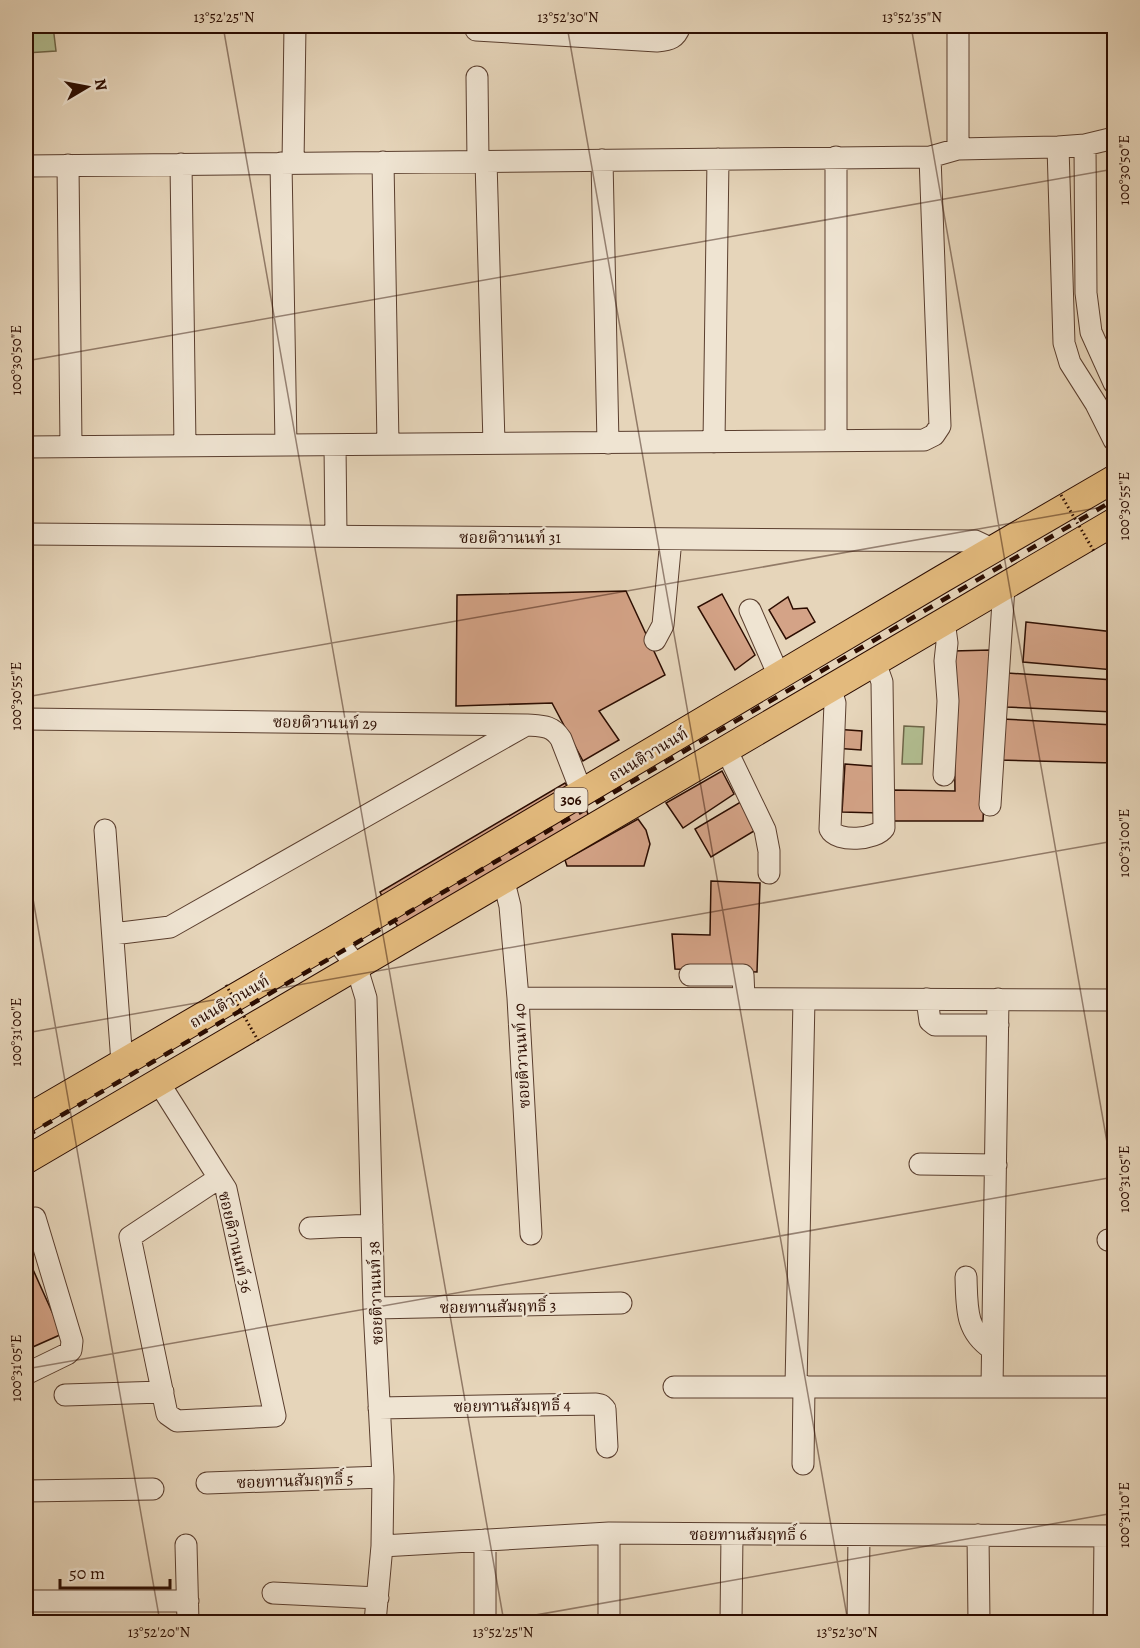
<svg xmlns="http://www.w3.org/2000/svg" width="1140" height="1648" font-family="Alegreya,'Noto Serif Thai',serif">
	<style>
		.green { fill: #b2be91; stroke: #6e6548; stroke-width: 1.5 }
		.building { fill: #d4a387; stroke: #2b0c00; stroke-width: 1.5 }
		.lines { fill: none; stroke-linecap: round; stroke-linejoin: round }
		.minor-casing { stroke: #5a3e2e; stroke-width: 23 }
		.major-casing { stroke: #2b0c00; stroke-width: 29 }
		.minor { stroke: #efe4d2; stroke-width: 21 }
		.major { stroke: #e3ba7d; stroke-width: 27 }
		.rail { stroke: #2b0c00; stroke-width: 4.5; stroke-dasharray: 10 10; stroke-linecap: butt }
		.path-bridge { stroke: #2b0c00; stroke-width: 3; stroke-dasharray: 1.5 3; stroke-linecap: butt }
		.ticks { fill: none; stroke: #2b0c00; stroke-width: 1.5; stroke-opacity: 0.45 }
		.labels { text-anchor: middle; stroke-width: 4.5; stroke-linejoin: round; paint-order: stroke }
		.shield { fill: #efe4d2; stroke: #664d3f; stroke-width: 1.5 }
		.shield-label { font-size: 15px; font-weight: bold; fill: #2b0c00 }
		.street-label { font-size: 16px; fill: #2b0c00; stroke: #efe4d2 }
		.neatline { fill: none; stroke: #2b0c00; stroke-width: 2 }
		.ticks-label { font-size: 15px; text-anchor: middle; fill: #2b0c00 }
	</style>
	<rect width="100%" height="100%" fill="#e6d5ba"/>
	<filter id="stains"><feTurbulence type="fractalNoise" baseFrequency=".00333" numOctaves="4"/><feColorMatrix values="0 0 0 0 .2 0 0 0 0 .09 0 0 0 0 .02 0 0 0 .5 -.17"/></filter>
	<radialGradient id="worn" r=".72"><stop offset=".6" stop-color="#630" stop-opacity="0"/><stop offset="1" stop-color="#630" stop-opacity=".3"/></radialGradient>
	<path class="green" d="M26,26H53L56,51L26,53Z
		M904,726L924,727L922,764H902Z"/>
	<path class="building" d="M626,591L665,675L599,711L619,740L583,761L552,703L456,706L457,595Z
		M722,594L755,655L735,670L698,607Z
		M788,597L793,609L807,608L815,622L786,639L769,610Z
		M1026,622L1114,632V670L1023,662Z
		M991,650L983,821H892L893,790L955,791L953,651Z
		M1007,673L1114,680V712L1006,707Z
		M1002,719L1114,725V763L998,760Z
		M834,729L862,731L861,750L834,748Z
		M845,764L883,767L879,813L842,812Z
		M722,771L734,794L683,828L666,803Z
		M565,783L586,809L597,836L412,945L394,921L380,892Z
		M744,800L759,828L711,857L695,829Z
		M638,819L646,830L650,844L644,866H567L565,860Z
		M711,881L760,883L757,972L675,969L672,934L710,935Z
		M26,1254L62,1334L26,1350Z"/>
	<g class="lines">
		<g class="minor-casing">
			<path id="minor" d="M958,26V149
				M476,30L657,41C670,40 676,38 680,26
				M477,77L478,161
				M1085,145L1086,293L1091,332L1114,383
				M1058,147L1064,343L1070,363L1096,404L1114,440
				M836,157V441
				M602,160L608,443
				M486,161L494,443
				M383,162L388,444
				M281,163L286,445
				M293,163L295,26
				M181,164L185,446
				M68,165L71,446
				M26,166L930,157L958,149L1058,147L1085,145L1114,138
				M714,442L718,159
				M335,445L336,536
				M26,447L924,440L934,435L940,426L930,157
				M26,534L975,541L992,549
				M750,610L779,676
				M655,640L663,625L671,539
				M830,688L835,703L830,829C837,843 876,840 884,828L882,682L875,662
				M26,719L527,725C542,726 552,725 561,739L582,793
				M726,749L765,830L769,851V873
				M944,775L948,701L945,661L947,643L944,621
				M990,805L1004,586
				M105,830L122,1063
				M503,878L510,906L518,998L531,1234
				M113,934L170,927L526,725
				M335,939L356,965L366,998L374,1308L383,1477L382,1546L375,1622
				M690,975H743L744,998
				M518,998L1114,1000
				M927,999L930,1021L935,1025H998
				M159,1083L219,1178L226,1189L275,1416L177,1421L167,1414L130,1237L219,1178
				M920,1164L996,1165
				M310,1228L372,1225
				M1108,1240H1114
				M966,1277C967,1307 965,1331 992,1349
				M374,1308L621,1303
				M26,1374L67,1354L71,1350L72,1341L35,1218
				M796,1386L804,999
				M674,1387H1114
				M992,1387L998,999
				M65,1395L163,1392
				M379,1408L596,1404L601,1405L605,1409L607,1447
				M803,1464L804,1386
				M207,1483L383,1477
				M26,1491L153,1489
				M978,1535L979,1622
				M186,1545L188,1622
				M382,1546L609,1533L1114,1536
				M273,1593L378,1598
				M26,1601H188
				M485,1622V1540
				M609,1622V1533
				M731,1622L732,1534
				M858,1622L859,1535
				M1104,1622L1105,1536"/>
		</g>
		<g class="major-casing">
			<path id="major" d="M26,1119L335,939L942,579L1114,479
				M26,1160L1114,522"/>
		</g>
		<use href="#minor" class="minor"/>
		<use href="#major" class="major"/>
		<path class="rail" d="M26,1136L1114,500"/>
		<path class="path-bridge" d="M1061,495L1095,553
			M226,985L259,1042"/>
	</g>
	<path class="ticks" d="M223,26L504,1622M567,26L848,1622M911,26L1114,1182M26,361L1114,169M26,697L1114,505M26,859L160,1622M26,1033L1114,841M26,1369L1114,1177M496,1622L1114,1513"/>
	<g class="labels">
		<rect class="shield" x="554.5" y="788" width="33" height="24" rx="4.5"/>
		<g class="shield-label">
			<text x="571" y="805">306</text>
		</g>
		<g class="street-label">
			<text x="510" y="543">ซอยติวานนท์ 31</text>
			<text transform="translate(325 722) rotate(1)" y="6">ซอยติวานนท์ 29</text>
			<text transform="translate(648 754) rotate(-31)" y="6">ถนนติวานนท์</text>
			<text transform="translate(229 1001) rotate(-30)" y="6">ถนนติวานนท์</text>
			<text transform="translate(521 1056) rotate(-93)" y="6">ซอยติวานนท์ 40</text>
			<text transform="translate(236 1242) rotate(77)" y="6">ซอยติวานนท์ 36</text>
			<text transform="translate(375 1293) rotate(-92)" y="6">ซอยติวานนท์ 38</text>
			<text transform="translate(498 1306) rotate(-1)" y="6">ซอยทานสัมฤทธิ์ 3</text>
			<text transform="translate(512 1405) rotate(-1)" y="6">ซอยทานสัมฤทธิ์ 4</text>
			<text transform="translate(295 1480) rotate(-2)" y="6">ซอยทานสัมฤทธิ์ 5</text>
			<text x="748" y="1540">ซอยทานสัมฤทธิ์ 6</text>
		</g>
	</g>
	<rect width="1140" height="1648" fill="none" stroke="#e6d5ba" stroke-width="66"/>
	<g transform="translate(87 87) rotate(80)" stroke="#efe4d2" stroke-width="4.5" paint-order="stroke">
	<path d="M0-4.5L10 22L0 15L-10 22Z" fill="#2b0c00"/>
	<text y="-9" font-size="16" font-weight="bold" text-anchor="middle" fill="#2b0c00">N</text>
	</g>
	<path d="M60 1579v9h110v-9" fill="none" stroke="#2b0c00" stroke-width="3"/>
	<text x="69" y="1579" font-size="18" fill="#2b0c00" stroke="#efe4d2" stroke-width="4.5" paint-order="stroke">50 m</text>
	<rect x="33" y="33" width="1074" height="1582" class="neatline"/>
	<g class="ticks-label">
		<text x="224" y="22">13°52'25"N</text>
		<text x="568" y="22">13°52'30"N</text>
		<text x="912" y="22">13°52'35"N</text>
		<text transform="translate(1124 170) rotate(-90)" y="5">100°30'50"E</text>
		<text transform="translate(16 360) rotate(-90)" y="5">100°30'50"E</text>
		<text transform="translate(1124 506) rotate(-90)" y="5">100°30'55"E</text>
		<text transform="translate(16 696) rotate(-90)" y="5">100°30'55"E</text>
		<text transform="translate(1124 843) rotate(-90)" y="5">100°31'00"E</text>
		<text transform="translate(16 1032) rotate(-90)" y="5">100°31'00"E</text>
		<text transform="translate(1124 1179) rotate(-90)" y="5">100°31'05"E</text>
		<text transform="translate(16 1368) rotate(-90)" y="5">100°31'05"E</text>
		<text transform="translate(1124 1515) rotate(-90)" y="5">100°31'10"E</text>
		<text x="159" y="1637">13°52'20"N</text>
		<text x="503" y="1637">13°52'25"N</text>
		<text x="847" y="1637">13°52'30"N</text>
	</g>
	<rect width="100%" height="100%" filter="url(#stains)"/>
	<rect width="100%" height="100%" fill="url(#worn)"/>
</svg>
